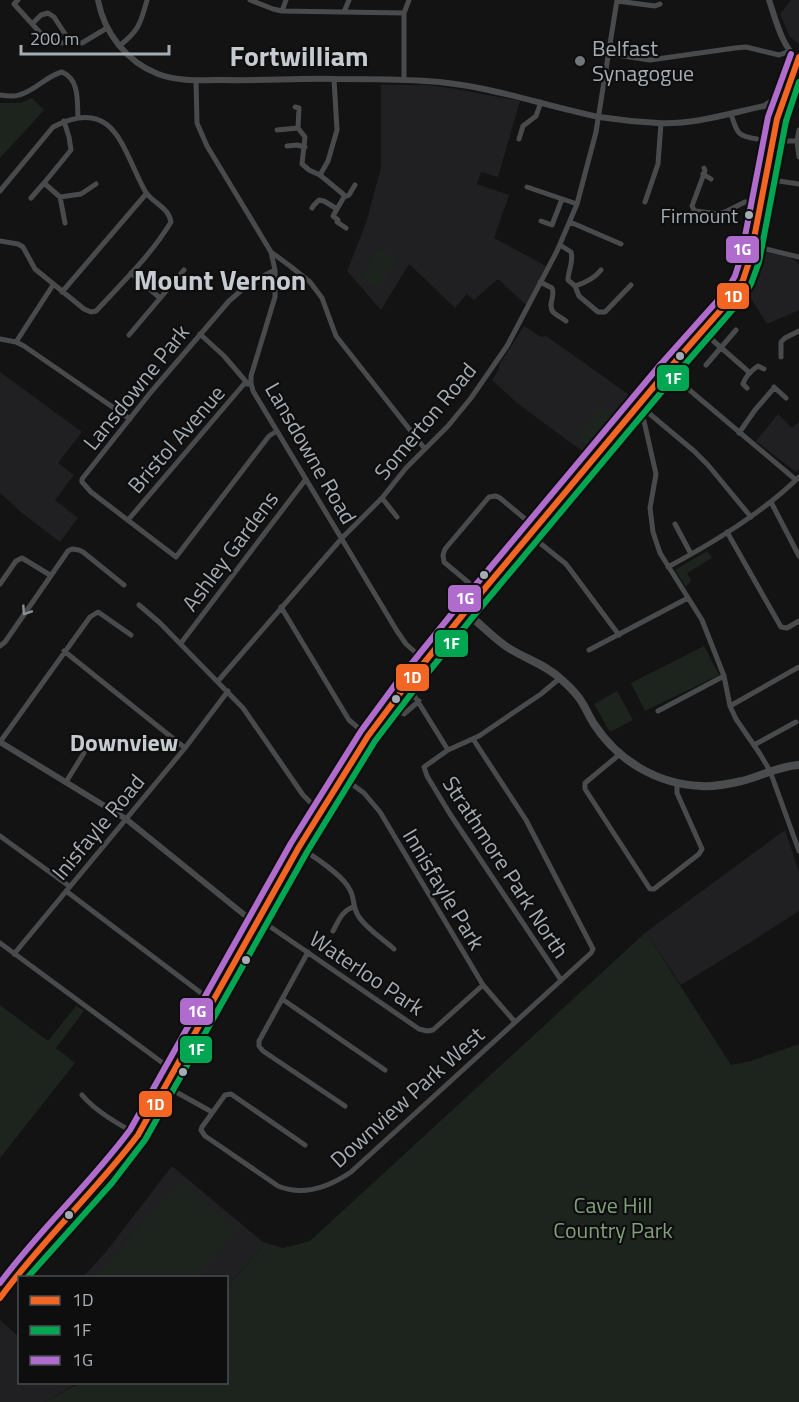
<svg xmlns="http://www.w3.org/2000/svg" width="799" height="1402" font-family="'Titillium Web',sans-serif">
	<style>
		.built { fill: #202022 }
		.green { fill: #1d241e }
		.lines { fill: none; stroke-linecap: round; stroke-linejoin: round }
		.minor { stroke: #484a4c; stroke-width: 5 }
		.tertiary { stroke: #484a4c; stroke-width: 6 }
		.primary { stroke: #4a4c4e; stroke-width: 8 }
		.trunk { stroke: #4a4c4e; stroke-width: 8 }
		.bus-1-casing { stroke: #0e0e0f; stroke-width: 10 }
		.bus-2-casing { stroke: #0e0e0f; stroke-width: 10 }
		.bus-3-casing { stroke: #0e0e0f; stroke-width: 10 }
		.bus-1 { stroke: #f26522; stroke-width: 6 }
		.bus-2 { stroke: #00a651; stroke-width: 6 }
		.bus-3 { stroke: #b06ccc; stroke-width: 6 }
		.oneway { stroke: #898f95 }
		.poi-dot { fill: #72777c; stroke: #0e0e0f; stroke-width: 2 }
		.bus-dot { fill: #a5adb4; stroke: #0e0e0f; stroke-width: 2 }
		.labels { text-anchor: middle; stroke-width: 4.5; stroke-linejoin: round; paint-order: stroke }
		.bus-label { font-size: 20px; fill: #a5adb4; stroke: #0e0e0f; text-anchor: end }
		.poi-label { font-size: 22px; fill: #a5adb4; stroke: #0e0e0f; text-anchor: start }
		.street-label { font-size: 22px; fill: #a5adb4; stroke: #0e0e0f }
		.park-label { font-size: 22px; fill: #829f7c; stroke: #0e0e0f }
		.neighbourhood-label { font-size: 24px; font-weight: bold; fill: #c5cbd0; stroke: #0e0e0f }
		.district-label { font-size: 28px; font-weight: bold; fill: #c5cbd0; stroke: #0e0e0f }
		.line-badge { stroke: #0e0e0f; stroke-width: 2 }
		.badge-label { font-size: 16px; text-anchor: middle; font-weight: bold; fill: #fff }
	</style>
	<rect width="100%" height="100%" fill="#131314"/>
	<path class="built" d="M791,0H799V44L790,37L780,14Z
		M381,85H428L456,89L520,101L498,177L481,172L477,184L509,195L494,238L546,266L526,305L498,279L474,300L467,294L455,308L409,264L381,310L347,271L366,223L381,168Z
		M760,251L788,257L796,261L799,265V310L767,324L747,292L757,269L756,266Z
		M524,326L541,337L546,336L635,399L586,454L517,403L492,380L499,369V365Z
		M0,372L82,432L58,463L74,475L55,500L78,518L60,542L22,513L0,493Z
		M778,414L792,428L799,422V469L796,472L756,441Z
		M785,830L799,872V911L746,945L681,985L646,932Z
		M172,1166L263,1242L259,1251L227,1287L226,1278H82L105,1253Z
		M0,1320L19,1337L20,1382H74L76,1384L45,1402H0Z"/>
	<path class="green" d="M32,98L44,110L0,158V103H20Z
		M379,248L398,259L379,289L361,278Z
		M602,407L613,417L588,447L576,437Z
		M707,551L712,558L687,573L691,580L686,587L675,570Z
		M704,646L719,675L645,711L631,683Z
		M617,691L633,720L610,732L594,704Z
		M646,932L731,1065L751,1061L799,1044V1402H45L76,1385L74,1383L226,1382L227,1287L259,1251L263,1242L283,1248L310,1241Z
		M0,1005L48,1041L76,1006L84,1011L56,1048L75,1063L0,1158Z
		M181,1181L237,1230L195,1277H95Z"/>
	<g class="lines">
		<path class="minor" d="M18,0L14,4L44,37L62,43H82L107,28
			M250,0L273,9L282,11L404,13
			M617,1L655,6L660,4
			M282,11L286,0
			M344,12L349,0
			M32,24L41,15L48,13L54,17L71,43
			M119,46C139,31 141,22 147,0
			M609,54L650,60L735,48L746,47L779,55L790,51
			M196,80L197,123L207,146L271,252L275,270V297L251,376V383L253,391L397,631L406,644L425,661
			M404,80V13L409,0
			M0,95C6,96 13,97 19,95C35,91 46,76 62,72C80,80 77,101 78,118
			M295,107L299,108L298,128L305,137L302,164L309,170L320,175
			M731,114C737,133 737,136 757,139
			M277,130L298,128
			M519,139L523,126L536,116L541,102
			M774,141H797L799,130
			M797,141L799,157
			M287,146L297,145L305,147
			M704,168L705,171L692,206L694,210L696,211L718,214L727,211L745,202L761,203
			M703,174L711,179
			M766,179L799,184
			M44,183L71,150L69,137L64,121
			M527,187L577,204
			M0,191L53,127C115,95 122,149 145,191C152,203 169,207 171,222C151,255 122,283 96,311L91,312L84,309L35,269L23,247L18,244L0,241
			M60,197L65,223
			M344,197L349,195L355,185
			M31,198L44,183L60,197L81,194L96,184
			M645,202L658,164L661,123
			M312,208L314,205L319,200L324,201L337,209L344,197L343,194L320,175L328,161L337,130L334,79
			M337,209L333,216L338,220L337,222L346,228
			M541,221L552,225L562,199
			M570,222L621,244
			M560,245L571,252C574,262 568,270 568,280L575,286L579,296L598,312H605L631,285
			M753,246L799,257
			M271,252L290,266L310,282L322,298L336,336L425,449
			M275,270L251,282L229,301L151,392L82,479V482L91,492L176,557L269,436L277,431
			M131,273L160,298
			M540,282L552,288C556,296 547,304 553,312C556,315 562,318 566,321
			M575,286C585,283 594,279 601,270
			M62,292L146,194
			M702,331L750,373
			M200,334L224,356L248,384
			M129,335L184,270
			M0,339L16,342L24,346L130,419
			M16,342L53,285
			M781,357V342L785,338L799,331
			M706,365L736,330
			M667,371L796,480
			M774,387L786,398
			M747,388L743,384C745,377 752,370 758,366L764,369
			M639,405L694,451L708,465L751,517
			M635,409L644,421L656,474L650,508L653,532L660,553L702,620L724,676L730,706L736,719L760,754L770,771L799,851
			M739,433L755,410L774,388
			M382,498L397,517
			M771,502L799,556
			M128,520L244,384L251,383
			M675,524L691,554
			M727,532L781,627L787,628L799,621
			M530,535L566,564L619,635
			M668,567C714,542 761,514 799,477
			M0,584L16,561L22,558L50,575
			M481,593L444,562L443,555L445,549L489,497L496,496L500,498L536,528
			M139,605L160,623L243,708L303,795L312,804L321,810
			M281,607L349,720L368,736
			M181,643L306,479
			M0,646L5,642L68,551L72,549L79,550L83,552L124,585
			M589,650L688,598
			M64,651L185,748
			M560,678L541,694L479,736L448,750L424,767L427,776L450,814L561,980
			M218,681L342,538L382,498L406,468L448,426L471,398L507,346L557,251L577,204L596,132L617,0
			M407,684L448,750
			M390,706L397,711L404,714L419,701
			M730,706L799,667
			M658,711L724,676
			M0,742L90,617L98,612L101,614L131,635
			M754,745L796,722
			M620,754L585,783V789L650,889H654L699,854L702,849L677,793V783
			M342,777L364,793L380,812L483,985L515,1022
			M66,782L84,753
			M0,836L69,886
			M299,847C313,856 343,875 350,890C355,899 352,907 359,917C367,929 383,939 394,949
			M66,891L213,1002
			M259,919L419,1029L427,1031L433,1030L483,985
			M333,931C339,920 342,911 353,907
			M0,943L175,1072
			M308,952L259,1041V1046L263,1051L345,1106
			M14,954L185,748L228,691
			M282,999L385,1070
			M167,1087L212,1112
			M82,1095C95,1111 120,1125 138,1135
			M305,1145L231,1094L225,1095L202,1127L201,1130L205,1136L211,1140L278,1186C304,1197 329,1187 351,1172L591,953L593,949L526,820L473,739"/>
		<path class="tertiary" d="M98,0C104,33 127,62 158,74C179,82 204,80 226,80C262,81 299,78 335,79C365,79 396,79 426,81C485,84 541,105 599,117C619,120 639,122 658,123C698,125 736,111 774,104L781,106
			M769,0C775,17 782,48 798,59
			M767,104L779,97L785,91
			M0,742L126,819L247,917L257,922"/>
		<path class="primary" d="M0,1298C40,1239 97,1194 138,1135L299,847L342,777L368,736L407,684L465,612L667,371L734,295L743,280L750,259L777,119L787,88L799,57"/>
		<path class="trunk" d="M465,612C480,623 492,637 507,647C525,659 547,665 562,680C570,687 578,695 583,704C587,711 590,718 594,724C618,761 657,784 701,786C714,787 729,784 742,781C761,776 779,766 799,765"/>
		<g class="bus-1-casing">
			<path id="bus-1" d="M0,1298C42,1240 95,1192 138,1135L299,847L368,736L407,684L465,612L667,371L734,295L743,280L750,259L777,119L799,57"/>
		</g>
		<g class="bus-2-casing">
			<path id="bus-2" d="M27,1278L112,1183L145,1140L307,852L375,741L414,690L472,618L674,377L741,300L751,284L759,262L786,121L799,82"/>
		</g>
		<g class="bus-3-casing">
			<path id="bus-3" d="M0,1283C40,1229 90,1184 130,1130L291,843L361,731L400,678L458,606L660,365L727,290L735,276L741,257L768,117L791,54"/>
		</g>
		<use href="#bus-1" class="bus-1"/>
		<use href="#bus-2" class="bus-2"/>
		<use href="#bus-3" class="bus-3"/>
	</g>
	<defs><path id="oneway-chevron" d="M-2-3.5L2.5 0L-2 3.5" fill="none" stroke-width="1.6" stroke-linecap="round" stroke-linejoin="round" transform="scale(1.5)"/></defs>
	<use class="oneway" href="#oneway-chevron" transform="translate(26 611) rotate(124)"/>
	<circle class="poi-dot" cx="580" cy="61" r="6"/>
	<g class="bus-dot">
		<circle cx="749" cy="215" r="5"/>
		<circle cx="680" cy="356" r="5"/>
		<circle cx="484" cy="575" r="5"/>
		<circle cx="396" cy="699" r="5"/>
		<circle cx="246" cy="960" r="5"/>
		<circle cx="183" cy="1072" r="5"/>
		<circle cx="69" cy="1215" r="5"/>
	</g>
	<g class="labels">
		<g class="bus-label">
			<text x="738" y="223">Firmount</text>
		</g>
		<g class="poi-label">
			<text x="592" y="56">Belfast<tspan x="592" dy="25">Synagogue</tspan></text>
		</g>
		<g class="street-label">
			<text transform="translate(136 387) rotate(-51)" y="8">Lansdowne Park</text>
			<text transform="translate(425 421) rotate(-50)" y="8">Somerton Road</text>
			<text transform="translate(176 439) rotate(-49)" y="8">Bristol Avenue</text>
			<text transform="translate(311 453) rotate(60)" y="8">Lansdowne Road</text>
			<text transform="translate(230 551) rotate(-53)" y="8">Ashley Gardens</text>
			<text transform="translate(98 827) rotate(-50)" y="8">Inisfayle Road</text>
			<text transform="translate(506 867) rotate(57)" y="8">Strathmore Park North</text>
			<text transform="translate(444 889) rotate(59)" y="8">Innisfayle Park</text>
			<text transform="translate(367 973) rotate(34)" y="8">Waterloo Park</text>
			<text transform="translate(407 1097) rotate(-42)" y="8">Downview Park West</text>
		</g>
		<g class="park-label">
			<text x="613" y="1213">Cave Hill<tspan x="613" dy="25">Country Park</tspan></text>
		</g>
		<g class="neighbourhood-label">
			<text x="124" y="751">Downview</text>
		</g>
		<g class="district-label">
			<text x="299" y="66">Fortwilliam</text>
			<text x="220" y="290">Mount Vernon</text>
		</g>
	</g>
	<g class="line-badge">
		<rect x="725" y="235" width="35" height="29" rx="6" fill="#b06ccc"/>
		<rect x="716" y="282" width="34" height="28" rx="6" fill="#f26522"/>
		<rect x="656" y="364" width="34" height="28" rx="6" fill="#00a651"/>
		<rect x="447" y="584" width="35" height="29" rx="6" fill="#b06ccc"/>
		<rect x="434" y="629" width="35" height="29" rx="6" fill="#00a651"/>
		<rect x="395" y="663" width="35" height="29" rx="6" fill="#f26522"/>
		<rect x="179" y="997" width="35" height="29" rx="6" fill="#b06ccc"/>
		<rect x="179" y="1035" width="34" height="29" rx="6" fill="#00a651"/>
		<rect x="138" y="1090" width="35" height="28" rx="6" fill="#f26522"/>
	</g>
	<g class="badge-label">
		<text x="742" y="255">1G</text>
		<text x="733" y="302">1D</text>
		<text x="673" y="384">1F</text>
		<text x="465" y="604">1G</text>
		<text x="451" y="649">1F</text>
		<text x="412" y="683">1D</text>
		<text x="197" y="1017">1G</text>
		<text x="196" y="1055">1F</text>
		<text x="155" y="1110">1D</text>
	</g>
	<rect x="18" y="1276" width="210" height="108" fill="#0e0e0f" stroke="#4a4e51" stroke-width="1.5"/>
	<rect x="30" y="1296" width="30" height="9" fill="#f26522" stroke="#4a4e51" stroke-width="1.5"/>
	<text x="72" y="1306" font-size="18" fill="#a5adb4">1D</text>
	<rect x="30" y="1326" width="30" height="9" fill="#00a651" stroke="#4a4e51" stroke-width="1.5"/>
	<text x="72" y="1336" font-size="18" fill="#a5adb4">1F</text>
	<rect x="30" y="1356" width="30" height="9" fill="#b06ccc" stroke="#4a4e51" stroke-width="1.5"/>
	<text x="72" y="1366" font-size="18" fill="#a5adb4">1G</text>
	<path d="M21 45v9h148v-9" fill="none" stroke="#a5adb4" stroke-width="3"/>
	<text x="30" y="45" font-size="18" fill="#a5adb4" stroke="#0e0e0f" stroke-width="4.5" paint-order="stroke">200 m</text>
</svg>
